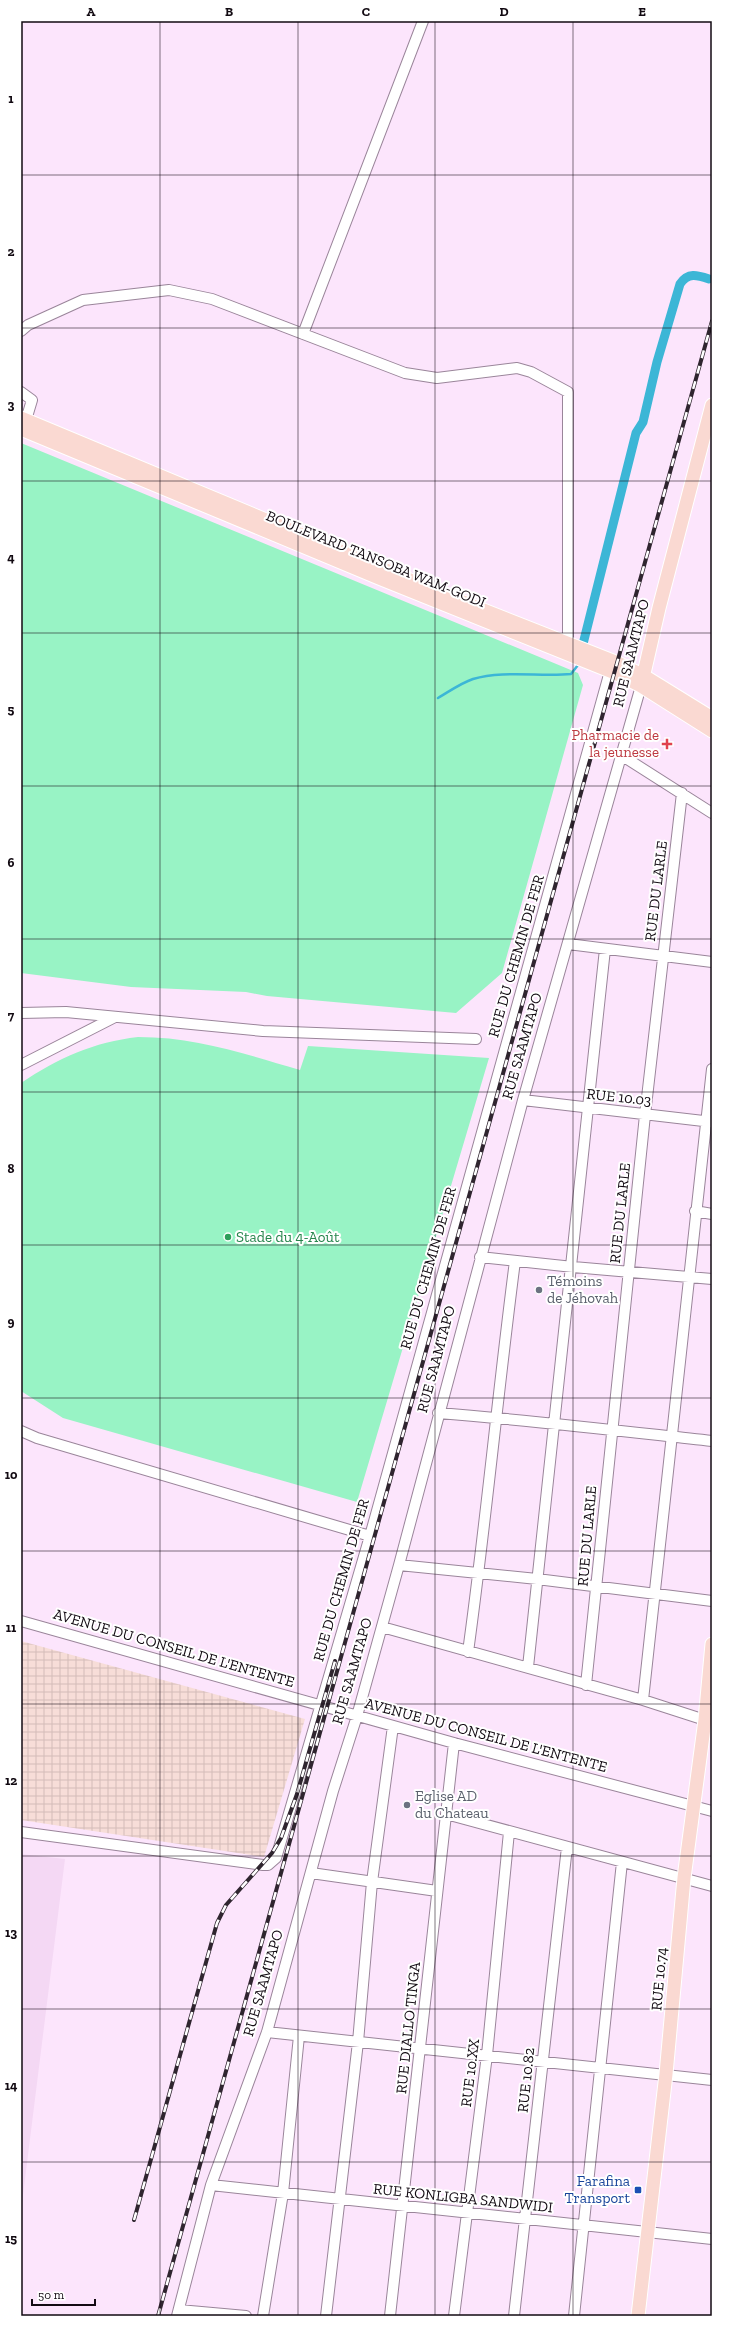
<svg xmlns="http://www.w3.org/2000/svg" width="733" height="2337" font-family="'Zilla Slab',serif">
	<style>
		.built { fill: #f4d8f4 }
		.industrial { fill: url(#industrial-grid) }
		.green { fill: #98f3c5 }
		.lines { fill: none; stroke-linecap: round; stroke-linejoin: round }
		.stream { stroke: #3cb6d6; stroke-width: 2.5 }
		.canal { stroke: #3cb6d6; stroke-width: 9 }
		.minor-casing { stroke: #9a859a; stroke-width: 12 }
		.major-casing { stroke: #fff; stroke-width: 15 }
		.minor { stroke: #fff; stroke-width: 10 }
		.major { stroke: #fad9d2; stroke-width: 13 }
		.rail-casing { stroke: #2f252f; stroke-width: 4 }
		.rail { stroke: #fff; stroke-width: 2.5; stroke-dasharray: 8; stroke-linecap: butt }
		.grid { fill: none; stroke: #120a12; stroke-width: 1; stroke-opacity: 0.55 }
		.health-dot { fill: #e0444e; stroke: #fff; stroke-width: 1.5 }
		.leisure-dot { fill: #2e9e5b; stroke: #fff; stroke-width: 1.5 }
		.worship-dot { fill: #6b7280; stroke: #fff; stroke-width: 1.5 }
		.transit-dot { fill: #1a4fb4; stroke: #fff; stroke-width: 1.5 }
		.labels { text-anchor: middle; stroke-width: 4; stroke-linejoin: round; paint-order: stroke }
		.street-label { font-size: 15px; fill: #120a12; stroke: #fff }
		.health-label { font-size: 15px; fill: #be3a42; stroke: #fff; text-anchor: end }
		.leisure-label { font-size: 15px; fill: #27864d; stroke: #fff; text-anchor: start }
		.worship-label { font-size: 15px; fill: #5b616d; stroke: #fff; text-anchor: start }
		.transit-label { font-size: 15px; fill: #164399; stroke: #fff; text-anchor: end }
		.neatline { fill: none; stroke: #120a12; stroke-width: 1.5 }
		.grid-label { font-size: 13px; text-anchor: middle; font-weight: bold; fill: #120a12 }
	</style>
	<defs>
		<pattern id="industrial-grid" width="8" height="8" patternUnits="userSpaceOnUse"><rect width="8" height="8" fill="#f7ddd8"/><path d="M0 4h8M4 0v8" fill="none" stroke="#d3bcb8"/></pattern>
	</defs>
	<rect width="100%" height="100%" fill="#fce5fc"/>
	<path class="built" d="M21,1854L65,1859L21,2211Z"/>
	<path class="industrial" d="M21,1641L305,1719L264,1857L21,1820Z"/>
	<path class="green" d="M21,443L578,673L583,685L502,973L456,1013L267,996L246,992L131,987L21,973Z
		M138,1037C197,1037 244,1054 300,1070L308,1046L489,1058L357,1502L63,1418L21,1391V1083C58,1058 94,1042 138,1037Z"/>
	<g class="lines">
		<path class="stream" d="M438,698C450,691 461,683 473,679C503,670 541,677 571,674L578,665"/>
		<path class="canal" d="M583,644L636,433L643,422L657,362L680,284C688,272 697,275 709,279"/>
		<g class="minor-casing">
			<path id="minor" d="M21,331L28,325L83,300L169,290L212,299L405,373L437,378L517,368L531,372L568,392V644
				M303,334L423,21
				M21,392L32,400L26,420
				M621,755L712,813
				M568,944L712,962
				M21,1013L66,1012L263,1031L476,1039
				M21,1065L115,1017
				M523,1100L712,1122
				M695,1211L712,1214
				M480,1257L573,1267L712,1279
				M438,1413C530,1420 621,1431 712,1441
				M21,1431L37,1438L370,1536
				M399,1565L537,1579L712,1601
				M21,1621L454,1743L712,1811
				M382,1627L643,1700L705,1720
				M468,1652C486,1522 498,1391 515,1261
				M528,1667L605,949
				M586,1685L645,1115L682,793
				M643,1700L712,1069
				M446,1814L712,1886
				M21,1832L263,1865H268L276,1858L370,1536L610,671
				M311,1873L437,1891
				M267,2032L712,2080
				M211,2185L712,2239
				M179,2310L246,2316
				M177,2316L211,2185L267,2032L333,1791L357,1716L399,1565L523,1100L641,686
				M263,2316L283,2193L299,2036
				M326,2316L358,2042L372,1882L393,1726
				M390,2316L454,1743
				M454,2316L487,2055L509,1832
				M514,2316L567,1847
				M574,2316L622,1862"/>
		</g>
		<g class="major-casing">
			<path id="major" d="M21,418L458,600L618,663L644,676L712,718
				M21,429L379,578L615,673L641,686L712,731
				M642,682L659,608L712,405
				M638,2316L666,2074L684,1878L705,1720L712,1644"/>
		</g>
		<use href="#minor" class="minor"/>
		<use href="#major" class="major"/>
		<g class="rail-casing">
			<path id="rail" d="M134,2220L217,1923L226,1905L272,1853L281,1838L297,1794L335,1661
				M158,2316L712,321"/>
		</g>
		<use href="#rail" class="rail"/>
	</g>
	<path class="grid" d="M160,21V2316M298,21V2316M435,21V2316M573,21V2316M21,175H712M21,328H712M21,481H712M21,633H712M21,786H712M21,939H712M21,1092H712M21,1245H712M21,1398H712M21,1551H712M21,1704H712M21,1856H712M21,2009H712M21,2162H712"/>
	<path class="health-dot" d="M665 738h4v4h4v4h-4v4h-4v-4h-4v-4h4z"/>
	<circle class="leisure-dot" cx="228" cy="1237" r="4"/>
	<g class="worship-dot">
		<circle cx="539" cy="1290" r="4"/>
		<circle cx="407" cy="1805" r="4"/>
	</g>
	<rect class="transit-dot" x="634" y="2186" width="8" height="8" rx="2"/>
	<g class="labels">
		<g class="street-label">
			<text transform="translate(376 559) rotate(22)" y="5">BOULEVARD TANSOBA WAM-GODI</text>
			<text transform="translate(631 653) rotate(-76)" y="5">RUE SAAMTAPO</text>
			<text transform="translate(656 891) rotate(-83)" y="5">RUE DU LARLE</text>
			<text transform="translate(516 956) rotate(-74)" y="5">RUE DU CHEMIN DE FER</text>
			<text transform="translate(522 1046) rotate(-74)" y="5">RUE SAAMTAPO</text>
			<text transform="translate(619 1097) rotate(6)" y="5">RUE 10.03</text>
			<text transform="translate(620 1213) rotate(-84)" y="5">RUE DU LARLE</text>
			<text transform="translate(428 1268) rotate(-74)" y="5">RUE DU CHEMIN DE FER</text>
			<text transform="translate(436 1359) rotate(-75)" y="5">RUE SAAMTAPO</text>
			<text transform="translate(587 1536) rotate(-85)" y="5">RUE DU LARLE</text>
			<text transform="translate(341 1580) rotate(-74)" y="5">RUE DU CHEMIN DE FER</text>
			<text transform="translate(174 1648) rotate(16)" y="5">AVENUE DU CONSEIL DE L'ENTENTE</text>
			<text transform="translate(352 1671) rotate(-74)" y="5">RUE SAAMTAPO</text>
			<text transform="translate(486 1735) rotate(15)" y="5">AVENUE DU CONSEIL DE L'ENTENTE</text>
			<text transform="translate(659 1979) rotate(-85)" y="5">RUE 10.74</text>
			<text transform="translate(263 1983) rotate(-74)" y="5">RUE SAAMTAPO</text>
			<text transform="translate(408 2028) rotate(-84)" y="5">RUE DIALLO TINGA</text>
			<text transform="translate(470 2073) rotate(-83)" y="5">RUE 10.XX</text>
			<text transform="translate(526 2080) rotate(-84)" y="5">RUE 10.82</text>
			<text transform="translate(463 2198) rotate(6)" y="5">RUE KONLIGBA SANDWIDI</text>
		</g>
		<g class="health-label">
			<text x="659" y="740">Pharmacie de<tspan x="659" dy="17">la jeunesse</tspan></text>
		</g>
		<g class="leisure-label">
			<text x="236" y="1242">Stade du 4-Août</text>
		</g>
		<g class="worship-label">
			<text x="547" y="1286">Témoins<tspan x="547" dy="17">de Jéhovah</tspan></text>
			<text x="415" y="1801">Eglise AD<tspan x="415" dy="17">du Chateau</tspan></text>
		</g>
		<g class="transit-label">
			<text x="630" y="2186">Farafina<tspan x="630" dy="17">Transport</tspan></text>
		</g>
	</g>
	<rect width="733" height="2337" fill="none" stroke="#ffffff" stroke-width="44"/>
	<path d="M32 2299v6h63v-6" fill="none" stroke="#120a12" stroke-width="2"/>
	<text x="38" y="2299" font-size="12" fill="#120a12" stroke="#ffffff" stroke-width="3" paint-order="stroke">50 m</text>
	<rect x="22" y="22" width="689" height="2293" class="neatline"/>
	<g class="grid-label">
		<text x="91" y="16">A</text>
		<text x="229" y="16">B</text>
		<text x="366" y="16">C</text>
		<text x="504" y="16">D</text>
		<text x="642" y="16">E</text>
		<text x="11" y="103">1</text>
		<text x="11" y="256">2</text>
		<text x="11" y="409">3</text>
		<text x="11" y="562">4</text>
		<text x="11" y="714">5</text>
		<text x="11" y="867">6</text>
		<text x="11" y="1020">7</text>
		<text x="11" y="1173">8</text>
		<text x="11" y="1326">9</text>
		<text x="11" y="1479">10</text>
		<text x="11" y="1632">11</text>
		<text x="11" y="1785">12</text>
		<text x="11" y="1937">13</text>
		<text x="11" y="2090">14</text>
		<text x="11" y="2243">15</text>
	</g>
</svg>
